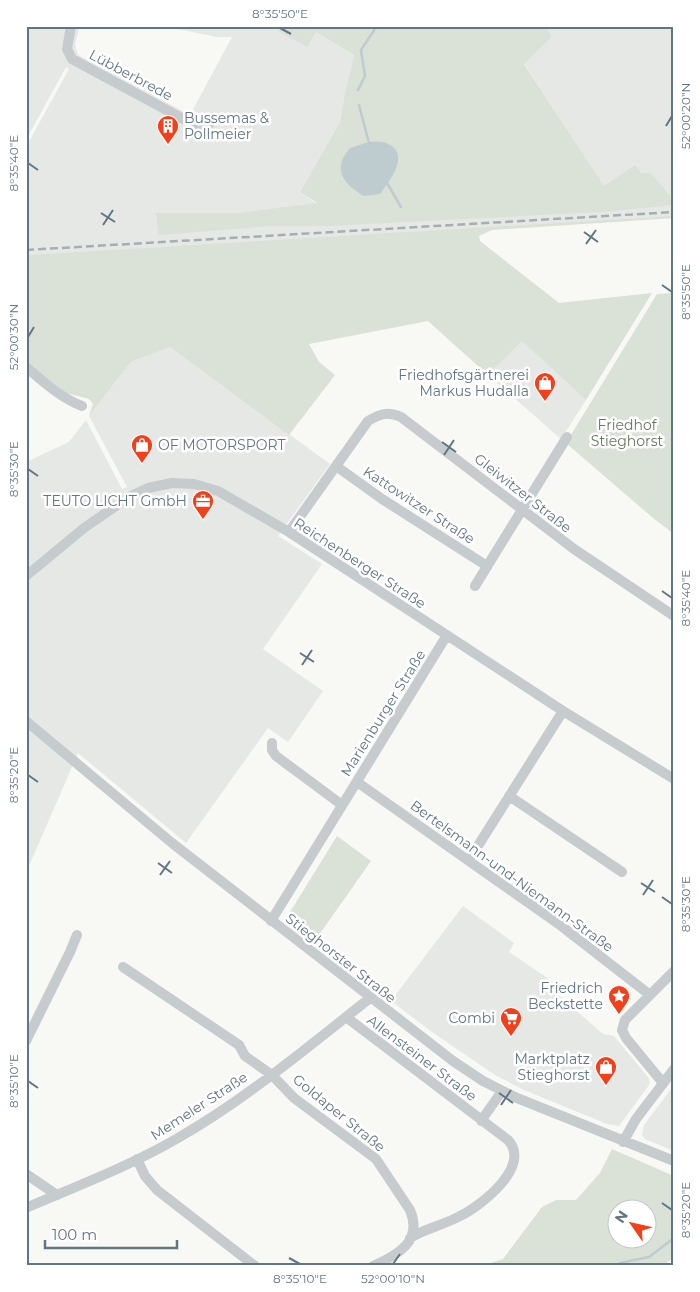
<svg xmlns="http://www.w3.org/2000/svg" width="700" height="1292" font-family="Montserrat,sans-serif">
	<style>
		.built { fill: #e6e8e6 }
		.green { fill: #dae1d6; fill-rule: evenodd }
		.water { fill: #becbcf }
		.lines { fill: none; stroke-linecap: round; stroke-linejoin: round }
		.stream { stroke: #becbcf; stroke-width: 2.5 }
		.minor { stroke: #c6cbce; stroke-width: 10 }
		.tram { stroke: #a5aeb3; stroke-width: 1 }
		.rail { stroke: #a5aeb3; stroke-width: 2.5; stroke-dasharray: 8 4; stroke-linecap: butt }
		.ticks { fill: none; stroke: #607683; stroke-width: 2 }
		.labels { text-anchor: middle; stroke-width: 5; stroke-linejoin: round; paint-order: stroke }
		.street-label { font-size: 14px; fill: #607683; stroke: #fff }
		.poi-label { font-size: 14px; fill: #607683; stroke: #fff; text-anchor: end }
		.park-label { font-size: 14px; fill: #667a60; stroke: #fff }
		.neatline { fill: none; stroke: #607683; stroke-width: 2 }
		.ticks-label { font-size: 12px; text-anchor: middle; fill: #607683 }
	</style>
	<rect width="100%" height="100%" fill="#f8f8f5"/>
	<path class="built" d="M26,26H80L75,44L78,55L190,115L232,37H217L163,26H300L278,30L316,32L354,55L345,92L340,122L300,192L317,204L238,213H157L158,234L274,226L674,205V217L639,218L587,223L26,255V147L69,69L66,67L26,140Z
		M545,26H674V200L651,173L604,187L524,63L552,37Z
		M522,340L586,400L561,439L488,375Z
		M170,347L330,464L278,536L322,564L263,649L323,691L288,742L268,728L186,843L78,753L26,873V462L69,442L86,420L122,489L127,487L89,416L131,362Z
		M463,906L514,943L509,952L553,982L549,987L603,1034L614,1036L648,1077L650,1081L649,1085L619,1126L607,1124L524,1090L495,1075L432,1032L391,1001Z
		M674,1085V1151L645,1139L642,1135L644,1125Z"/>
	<path class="green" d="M300,26H545L552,37L524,64L604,186L635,165L641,173H651L674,200V205L603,212L327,226H274L158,235L156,213H238L317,203L300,192L340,122L345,92L354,55L316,32L307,47L277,30Z
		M674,216V218L492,230L479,236L480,241L559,303L652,293L586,400L522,341L488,375L428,321L309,344L319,362L335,375L289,435L170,347L131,362L89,416L93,404L89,399L66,393L26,362V255Z
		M674,293V534L653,518L566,443L657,294Z
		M337,836L371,861L314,942L290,924L287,917Z
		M612,1149L674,1176V1257L663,1266H482L503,1259L542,1207L556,1200H576L600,1173ZM618,1210H648V1240H618Z"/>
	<path class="water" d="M369,142C375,142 383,141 388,144C411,154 389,182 380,194L364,196C352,189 336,177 342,161C343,157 347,152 350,148Z"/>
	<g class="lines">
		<path class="stream" d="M358,90L365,76L361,50L377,26
			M359,105L369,143
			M387,183L401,207
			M615,1266L620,1263L649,1257L674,1238"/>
		<path class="minor" d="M71,26L67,49L72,59L189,122L194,124L209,125
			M26,367C44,382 61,398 82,406
			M336,466L382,499L487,566
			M289,532L368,421C380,414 387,411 401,417L574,549L674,616
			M26,576L84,528L129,497L148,488L172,483L194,484L218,491L289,532L563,711L674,779
			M475,586L567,437
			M26,721L172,843L453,1061L483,1081L517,1098L674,1161
			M272,743V750L276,756L342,805
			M357,782L560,925L650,995
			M509,796L622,872
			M469,860L563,711
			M271,921L447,635
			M123,967L239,1045L245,1056L272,1075L294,1098L376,1159L410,1210C423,1241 398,1255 373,1266
			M346,1017L508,1140C532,1166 482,1205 460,1216C444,1225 426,1228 410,1238
			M26,1041L70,952L77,935
			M663,1083L626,1038L622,1030L625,1020L674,971
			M481,1121L502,1091
			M623,1142L636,1119L674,1069
			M137,1159L145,1176L157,1190L255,1266
			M26,1174L57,1195
			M26,1208C77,1186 130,1166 178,1138C246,1099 308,1047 370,998"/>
		<path class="tram" d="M668,1266L674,1261"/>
		<path class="rail" d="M26,250L674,212"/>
	</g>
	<path class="ticks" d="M280,28L291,34M666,126L672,116M28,163L38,170M101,213L115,222M103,225L113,210M584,232L598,242M586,244L596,230M662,285L672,292M28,337L34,327M442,442L456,452M444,455L454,440M28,469L38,476M662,591L672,598M300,653L314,662M302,665L312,650M28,775L38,782M158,863L172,873M160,875L170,861M641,883L655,892M643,895L653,880M662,897L672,904M28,1081L38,1088M499,1093L513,1103M501,1105L511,1090M662,1203L672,1210M289,1258L300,1264M393,1264L400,1254"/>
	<defs>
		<g id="building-pin" transform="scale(1.125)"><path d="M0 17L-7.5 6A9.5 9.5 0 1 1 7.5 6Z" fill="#f33f1a" stroke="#fff"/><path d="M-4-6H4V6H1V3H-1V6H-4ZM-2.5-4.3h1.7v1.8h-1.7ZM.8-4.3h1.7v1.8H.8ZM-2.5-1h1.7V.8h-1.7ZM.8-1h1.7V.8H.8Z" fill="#fff"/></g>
		<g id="shop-pin" transform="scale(1.125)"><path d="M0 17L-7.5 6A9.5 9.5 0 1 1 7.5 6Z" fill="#f33f1a" stroke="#fff"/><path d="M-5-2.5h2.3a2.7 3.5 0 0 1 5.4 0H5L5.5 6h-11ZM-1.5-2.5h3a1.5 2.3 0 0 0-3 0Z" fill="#fff"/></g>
		<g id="office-pin" transform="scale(1.125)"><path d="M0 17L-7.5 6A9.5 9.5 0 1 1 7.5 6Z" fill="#f33f1a" stroke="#fff"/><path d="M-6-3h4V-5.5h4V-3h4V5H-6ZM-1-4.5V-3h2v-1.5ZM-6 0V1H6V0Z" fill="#fff"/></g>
		<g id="sight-pin" transform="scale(1.125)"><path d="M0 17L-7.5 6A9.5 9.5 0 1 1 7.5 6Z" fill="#f33f1a" stroke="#fff"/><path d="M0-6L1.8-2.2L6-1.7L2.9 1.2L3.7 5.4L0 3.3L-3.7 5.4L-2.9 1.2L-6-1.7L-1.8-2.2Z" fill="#fff"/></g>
		<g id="supermarket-pin" transform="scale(1.125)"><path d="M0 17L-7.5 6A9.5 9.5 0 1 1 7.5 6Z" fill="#f33f1a" stroke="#fff"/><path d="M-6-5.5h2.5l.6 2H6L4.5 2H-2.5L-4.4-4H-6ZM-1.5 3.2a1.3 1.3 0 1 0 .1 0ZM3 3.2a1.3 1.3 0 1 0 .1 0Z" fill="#fff"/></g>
	</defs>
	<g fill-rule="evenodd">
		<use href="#building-pin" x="168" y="126"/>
		<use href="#shop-pin" x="545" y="383"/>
		<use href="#shop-pin" x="142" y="445"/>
		<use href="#office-pin" x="203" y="501"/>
		<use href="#sight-pin" x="619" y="996"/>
		<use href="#supermarket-pin" x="511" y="1018"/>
		<use href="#shop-pin" x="606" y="1067"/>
	</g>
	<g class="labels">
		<g class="street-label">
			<text transform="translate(131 75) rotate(28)" y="5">Lübberbrede</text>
			<text transform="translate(523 493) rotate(38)" y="5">Gleiwitzer Straße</text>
			<text transform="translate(419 505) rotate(33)" y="5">Kattowitzer Straße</text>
			<text transform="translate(360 563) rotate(33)" y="5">Reichenberger Straße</text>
			<text transform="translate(383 713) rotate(-58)" y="5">Marienburger Straße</text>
			<text transform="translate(512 876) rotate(36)" y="5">Bertelsmann-und-Niemann-Straße</text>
			<text transform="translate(341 958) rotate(38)" y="5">Stieghorster Straße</text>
			<text transform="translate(422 1058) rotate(37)" y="5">Allensteiner Straße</text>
			<text transform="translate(199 1106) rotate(-33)" y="5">Memeler Straße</text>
			<text transform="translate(339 1113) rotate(39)" y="5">Goldaper Straße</text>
		</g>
		<g class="poi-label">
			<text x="184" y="123" text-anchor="start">Bussemas &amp;<tspan x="184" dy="16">Pollmeier</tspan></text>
			<text x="529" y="380">Friedhofsgärtnerei<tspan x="529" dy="16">Markus Hudalla</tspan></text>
			<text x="158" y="450" text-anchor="start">OF MOTORSPORT</text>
			<text x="187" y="506">TEUTO LICHT GmbH</text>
			<text x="603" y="993">Friedrich<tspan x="603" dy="16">Beckstette</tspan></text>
			<text x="495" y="1023">Combi</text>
			<text x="590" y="1064">Marktplatz<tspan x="590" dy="16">Stieghorst</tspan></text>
		</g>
		<g class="park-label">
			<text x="627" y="430">Friedhof<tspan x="627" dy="16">Stieghorst</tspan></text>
		</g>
	</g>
	<rect width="700" height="1292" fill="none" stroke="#ffffff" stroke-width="55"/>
	<g transform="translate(632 1224) rotate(304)"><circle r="24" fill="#ffffff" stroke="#bfc8cd"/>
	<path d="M0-4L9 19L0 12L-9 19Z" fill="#f33f1a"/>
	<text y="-8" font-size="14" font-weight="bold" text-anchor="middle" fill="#607683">N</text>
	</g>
	<path d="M45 1240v8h132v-8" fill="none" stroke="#607683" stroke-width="2.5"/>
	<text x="52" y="1240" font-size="15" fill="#607683" stroke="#ffffff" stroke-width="4" paint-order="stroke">100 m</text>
	<rect x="28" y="28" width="644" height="1236" class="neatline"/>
	<g class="ticks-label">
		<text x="280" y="18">8°35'50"E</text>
		<text transform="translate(686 116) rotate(-90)" y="4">52°00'20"N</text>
		<text transform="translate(14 163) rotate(-90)" y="4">8°35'40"E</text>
		<text transform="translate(686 292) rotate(-90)" y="4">8°35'50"E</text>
		<text transform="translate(14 337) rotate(-90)" y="4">52°00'30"N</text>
		<text transform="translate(14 469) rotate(-90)" y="4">8°35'30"E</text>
		<text transform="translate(686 598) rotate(-90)" y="4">8°35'40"E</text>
		<text transform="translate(14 775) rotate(-90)" y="4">8°35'20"E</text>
		<text transform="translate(686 904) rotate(-90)" y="4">8°35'30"E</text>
		<text transform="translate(14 1081) rotate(-90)" y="4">8°35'10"E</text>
		<text transform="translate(686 1210) rotate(-90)" y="4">8°35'20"E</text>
		<text x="300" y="1283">8°35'10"E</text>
		<text x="393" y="1283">52°00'10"N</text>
	</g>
</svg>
